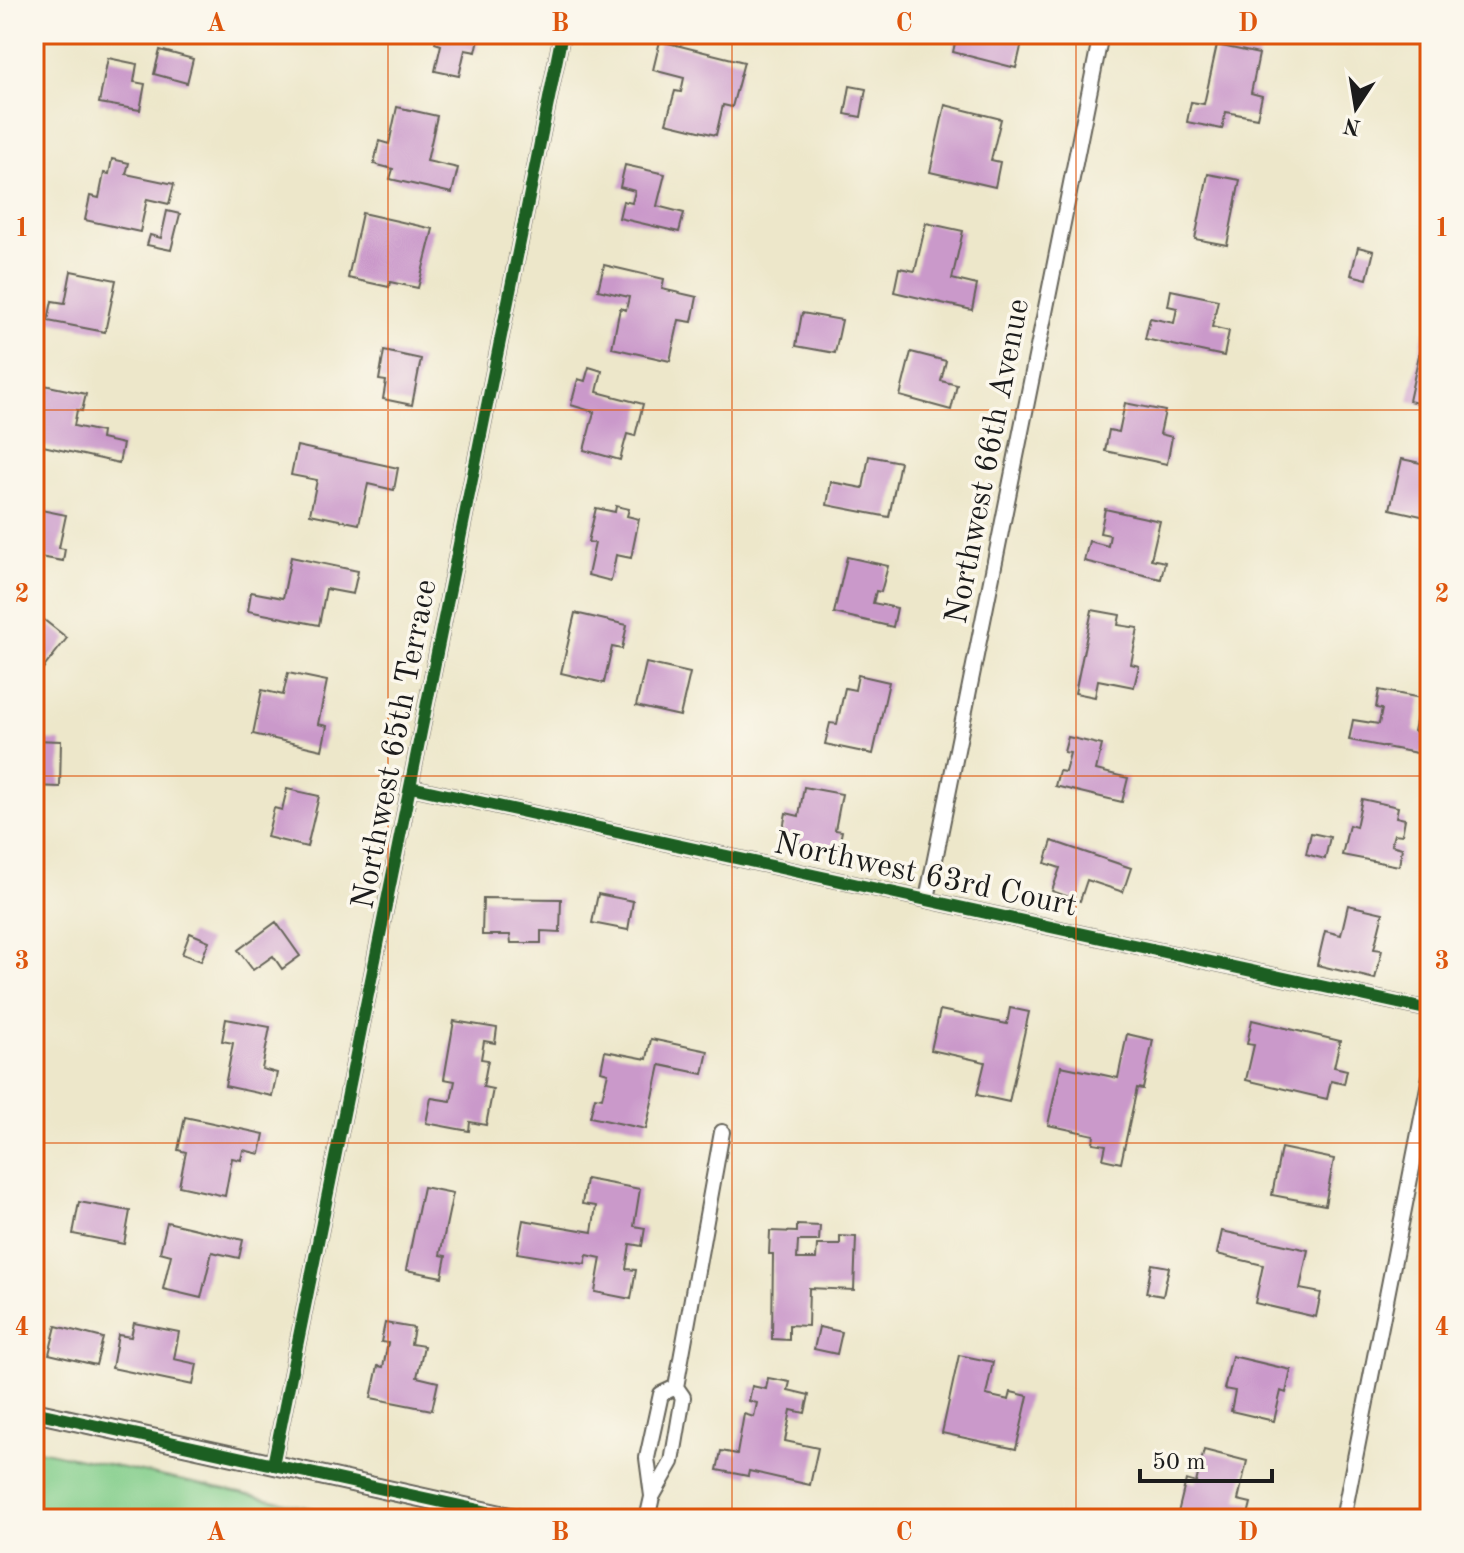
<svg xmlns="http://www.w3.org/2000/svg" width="1464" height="1553" font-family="'Old Standard TT',serif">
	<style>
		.green { fill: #83ce8b; stroke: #507554; stroke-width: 2 }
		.building { fill: #ca99ca }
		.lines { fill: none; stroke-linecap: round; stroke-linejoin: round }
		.minor-casing { stroke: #656359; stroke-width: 18 }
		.tertiary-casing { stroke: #656359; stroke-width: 22 }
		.minor { stroke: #fff; stroke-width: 14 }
		.tertiary { stroke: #fff; stroke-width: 18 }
		.cycleway-casing { stroke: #fbf7ec; stroke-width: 17 }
		.cycleway { stroke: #1b5e20; stroke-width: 12 }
		.grid { fill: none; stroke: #de560d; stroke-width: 2; stroke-opacity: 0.55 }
		.labels { text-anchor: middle; stroke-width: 7; stroke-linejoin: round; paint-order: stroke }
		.street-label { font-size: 32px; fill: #1c1c1c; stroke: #fbf7ec }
		.neatline { fill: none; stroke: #de560d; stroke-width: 3 }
		.grid-label { font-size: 26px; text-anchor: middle; font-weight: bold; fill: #de560d }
	</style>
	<rect width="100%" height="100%" fill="#fbf7ec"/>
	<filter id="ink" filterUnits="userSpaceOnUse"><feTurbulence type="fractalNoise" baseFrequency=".0125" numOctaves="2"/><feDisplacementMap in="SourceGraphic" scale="16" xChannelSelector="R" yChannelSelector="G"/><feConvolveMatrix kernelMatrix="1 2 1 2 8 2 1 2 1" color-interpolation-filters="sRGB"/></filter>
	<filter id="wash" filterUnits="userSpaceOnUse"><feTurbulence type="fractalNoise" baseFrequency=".006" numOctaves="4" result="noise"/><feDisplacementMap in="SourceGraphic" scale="32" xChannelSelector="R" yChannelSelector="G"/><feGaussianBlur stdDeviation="1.8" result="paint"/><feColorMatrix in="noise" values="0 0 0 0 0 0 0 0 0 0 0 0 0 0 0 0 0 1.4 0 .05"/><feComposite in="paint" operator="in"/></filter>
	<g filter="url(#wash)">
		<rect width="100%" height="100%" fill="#ede7ca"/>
		<path class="green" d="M34,1449L362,1519H34Z"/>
		<g id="blocks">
			<path class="building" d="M437,34H480L476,52L465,50L459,76L435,71L441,45L435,43Z
				M957,34L990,36V34H1024L1016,68L953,52Z
				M660,41L744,62L732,107L723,105L716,135L666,123L675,91L681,92L684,78L653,70Z
				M1217,45L1259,54L1251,93L1262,96L1257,118L1226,112L1222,129L1187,122L1191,102L1204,104Z
				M160,50L193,59L187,83L154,74Z
				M108,58L137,64L134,82L145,84L140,110L99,103Z
				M850,86L866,89L861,117L845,114Z
				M945,105L1001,119L991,160L1000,162L995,187L930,172Z
				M397,107L437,116L427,161L458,168L452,193L390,179L393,169L374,164L379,141L389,144Z
				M112,159L129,163L126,174L174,184L169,204L147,199L140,232L85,220L90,196L99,198L104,173L109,174Z
				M625,165L665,174L657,206L684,213L679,232L619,218L623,201L632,203L635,191L620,187Z
				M1208,174L1240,180L1227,245L1195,239Z
				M167,211L180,214L171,250L147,245L150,235L161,238Z
				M362,213L433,229L418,288L390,282L389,287L348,278Z
				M926,223L963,231L952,279L977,285L972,310L894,292L899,268L915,271Z
				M1358,247L1374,251L1367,279L1351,275Z
				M604,265L664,279L662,289L697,297L692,322L679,320L670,361L612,348L620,308L626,310L629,297L598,290Z
				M71,271L116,280L105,332L48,321L52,301L65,303Z
				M1171,290L1218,300L1212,327L1229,331L1224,356L1145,339L1150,318L1174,323L1177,308L1168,306Z
				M802,313L842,320L835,353L796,346Z
				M1424,332L1430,333V406L1409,401Z
				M384,351L421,359L412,405L383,399L386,381L379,380Z
				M911,352L946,361L941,381L957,385L951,410L900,396Z
				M589,367L602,371L597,392L643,404L635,436L627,434L620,460L584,450L594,412L571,405L578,379L585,381Z
				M44,385L86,394L82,411L77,410L74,426L102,432L101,439L123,444L119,463L34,444V430Z
				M1125,403L1165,411L1160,434L1172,437L1167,464L1105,451L1109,430L1119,432Z
				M297,446L398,468L394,490L368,484L359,524L310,514L317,480L291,475Z
				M869,456L900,462L889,517L827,505L831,482L863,488Z
				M1402,459L1430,465V518L1390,509Z
				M34,502L42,503L41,510L66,515L59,548L65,549L63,561L34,556L36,526H34Z
				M616,506L629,509L627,516L639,519L631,558L616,555L611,581L588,575L595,543L588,542L596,508L615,512Z
				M1105,509L1160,521L1151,559L1165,562L1161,579L1084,561L1089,541L1108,546L1110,535L1100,533Z
				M291,557L358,571L353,594L326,589L319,625L248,611L251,592L283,598Z
				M847,557L888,566L881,592L876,591L873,603L897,608L893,627L834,613Z
				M1092,610L1120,615L1118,625L1138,628L1131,664L1139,666L1134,687L1098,680L1095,697L1075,693Z
				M34,612L67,638L34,680Z
				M575,613L627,625L622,649L612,647L604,683L561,673Z
				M646,663L690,673L680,716L636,706Z
				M288,673L327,681L318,724L327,726L322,750L253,734L262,690L283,695Z
				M858,675L889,682L873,754L825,744L830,723L837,724L845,688L855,690Z
				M1379,690L1421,698L1414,731L1426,734L1422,754L1349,740L1353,720L1379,724L1382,709L1376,708Z
				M1068,737L1102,745L1096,770L1128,778L1122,802L1055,786L1059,771L1065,772L1070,753L1064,752Z
				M34,740L61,741L60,787L34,786Z
				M804,787L842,794L835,830L842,831L838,851L781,839L786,813L799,816Z
				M287,789L319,796L307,847L267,837L274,808L282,810Z
				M1362,799L1398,807L1396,817L1405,819L1402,835L1394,834L1391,845L1402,848L1399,866L1342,855L1349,825L1356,827Z
				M1311,833L1330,837L1325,859L1306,854Z
				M1052,841L1131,868L1123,892L1087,880L1080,901L1052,891L1060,868L1045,863Z
				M598,894L633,901L628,930L592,923Z
				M483,898L561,899L560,932L541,931V943H511L510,935H482Z
				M1348,905L1383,913L1374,949L1382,950L1375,979L1317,965L1325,931L1341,935Z
				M276,922L300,956L282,969L273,956L253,970L238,950Z
				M190,933L209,941L201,961L182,954Z
				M1010,1008L1029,1012L1009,1102L977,1095L985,1062L931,1050L940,1010L1007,1024Z
				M34,1019L43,1021L38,1044L34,1043Z
				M226,1019L270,1027L262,1069L277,1073L272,1096L225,1086L233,1043L222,1041Z
				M1252,1020L1340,1041L1334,1067L1347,1070L1344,1084L1331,1081L1327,1099L1246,1080L1254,1045L1247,1044Z
				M454,1021L497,1028L495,1043L484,1041L481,1059L488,1060L483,1087L493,1089L486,1125L470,1122L469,1131L426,1123L431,1098L451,1101L455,1081L444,1079Z
				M1127,1034L1153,1040L1143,1089L1137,1088L1121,1163L1103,1159L1106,1145L1093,1143L1094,1135L1048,1125L1061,1066L1118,1078Z
				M651,1039L708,1051L703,1074L660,1065L646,1129L590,1117L595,1097L602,1098L608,1073L601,1071L605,1051L647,1059Z
				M185,1117L264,1134L260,1154L243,1150L241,1160L232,1158L225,1196L179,1186L186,1152L178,1150Z
				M1281,1148L1334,1159L1325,1205L1272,1195Z
				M586,1179L640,1189L634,1226L645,1228L642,1246L630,1244L626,1269L636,1270L631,1299L595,1292L601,1258L587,1255L585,1264L517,1253L523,1220L592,1232L596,1206L582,1204Z
				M423,1187L453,1193L440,1255L446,1256L442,1277L406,1270Z
				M79,1202L130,1211L124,1244L73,1234Z
				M167,1222L243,1240L239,1258L212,1252L201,1298L163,1289L171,1255L160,1252Z
				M797,1225L820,1226L819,1241H798L797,1259H816L817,1245H840V1236L856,1237L854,1290L809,1288L808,1326L789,1325V1340L772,1339L773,1254H769L770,1231L797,1232Z
				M1222,1231L1308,1250L1300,1289L1321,1293L1316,1317L1255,1303L1263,1265L1217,1254Z
				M1152,1264L1169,1267L1163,1296L1146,1293Z
				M134,1323L179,1332L174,1359L197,1364L193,1385L112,1368L118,1335L131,1337Z
				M385,1323L414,1328L411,1344L424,1346L417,1377L438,1382L432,1410L371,1398L378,1366L383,1367L388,1343L381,1342Z
				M56,1326L103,1338L96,1365L49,1354Z
				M819,1327L842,1332L837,1354L814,1349Z
				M959,1355L993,1362L986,1395L1009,1400L1011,1392L1028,1396L1016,1449L942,1433Z
				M1232,1356L1291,1370L1286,1393L1281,1391L1274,1421L1231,1411L1235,1391L1224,1389Z
				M768,1378L790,1382L788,1390L809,1395L805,1413L791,1410L785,1441L818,1448L810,1485L749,1471L748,1476L717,1470L721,1451L737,1454L744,1414L754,1417L757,1403L749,1401L752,1386L766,1389Z
				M1204,1450L1247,1461L1238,1500L1251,1503L1247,1519H1202L1178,1513L1186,1480L1196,1483Z"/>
		</g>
	</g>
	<g filter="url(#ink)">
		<use href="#blocks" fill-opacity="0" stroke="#656359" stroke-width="2"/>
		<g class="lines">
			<g class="minor-casing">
				<path id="minor" d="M411,787L1430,1010
					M927,899L1101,34
					M273,1465L562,34
					M652,1496L647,1458L661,1394L676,1387
					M647,1519L652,1497L672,1462L683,1397L676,1387L722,1132
					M1343,1519L1430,1077"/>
			</g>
			<g class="tertiary-casing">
				<path id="tertiary" d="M34,1412L519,1519"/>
			</g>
			<use href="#minor" class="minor"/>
			<use href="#tertiary" class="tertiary"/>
			<g class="cycleway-casing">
				<path id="cycleway" d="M411,787L1430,1010
					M34,1412L519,1519
					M273,1465L562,34"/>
			</g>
			<use href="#cycleway" class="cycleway"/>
		</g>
	</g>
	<path class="grid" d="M388,34V1519M732,34V1519M1076,34V1519M34,410H1430M34,776H1430M34,1143H1430"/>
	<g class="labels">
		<g class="street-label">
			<text transform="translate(986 461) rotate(-79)" y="11">Northwest 66th Avenue</text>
			<text transform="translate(393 744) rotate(-79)" y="11">Northwest 65th Terrace</text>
			<text transform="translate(926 873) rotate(12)" y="11">Northwest 63rd Court</text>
		</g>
	</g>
	<rect width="1464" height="1553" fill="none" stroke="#fbf7ec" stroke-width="88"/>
	<g transform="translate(1356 108) rotate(192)" stroke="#fbf7ec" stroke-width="6" paint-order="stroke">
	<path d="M0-6L14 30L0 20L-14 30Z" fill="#1c1c1c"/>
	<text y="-12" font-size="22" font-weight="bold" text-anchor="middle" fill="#1c1c1c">N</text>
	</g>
	<path d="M1140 1469v12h132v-12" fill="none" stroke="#1c1c1c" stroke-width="4"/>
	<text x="1152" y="1469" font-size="24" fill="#1c1c1c" stroke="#fbf7ec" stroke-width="6" paint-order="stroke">50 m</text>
	<rect x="44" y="44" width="1376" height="1465" class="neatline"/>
	<g class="grid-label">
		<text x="216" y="31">A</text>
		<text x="560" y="31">B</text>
		<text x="904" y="31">C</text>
		<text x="1248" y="31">D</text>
		<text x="22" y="236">1</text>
		<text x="1442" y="236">1</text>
		<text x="22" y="602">2</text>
		<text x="1442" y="602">2</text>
		<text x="22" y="969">3</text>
		<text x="1442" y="969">3</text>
		<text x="22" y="1335">4</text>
		<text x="1442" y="1335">4</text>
		<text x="216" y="1540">A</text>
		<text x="560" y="1540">B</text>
		<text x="904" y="1540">C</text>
		<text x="1248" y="1540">D</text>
	</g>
</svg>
